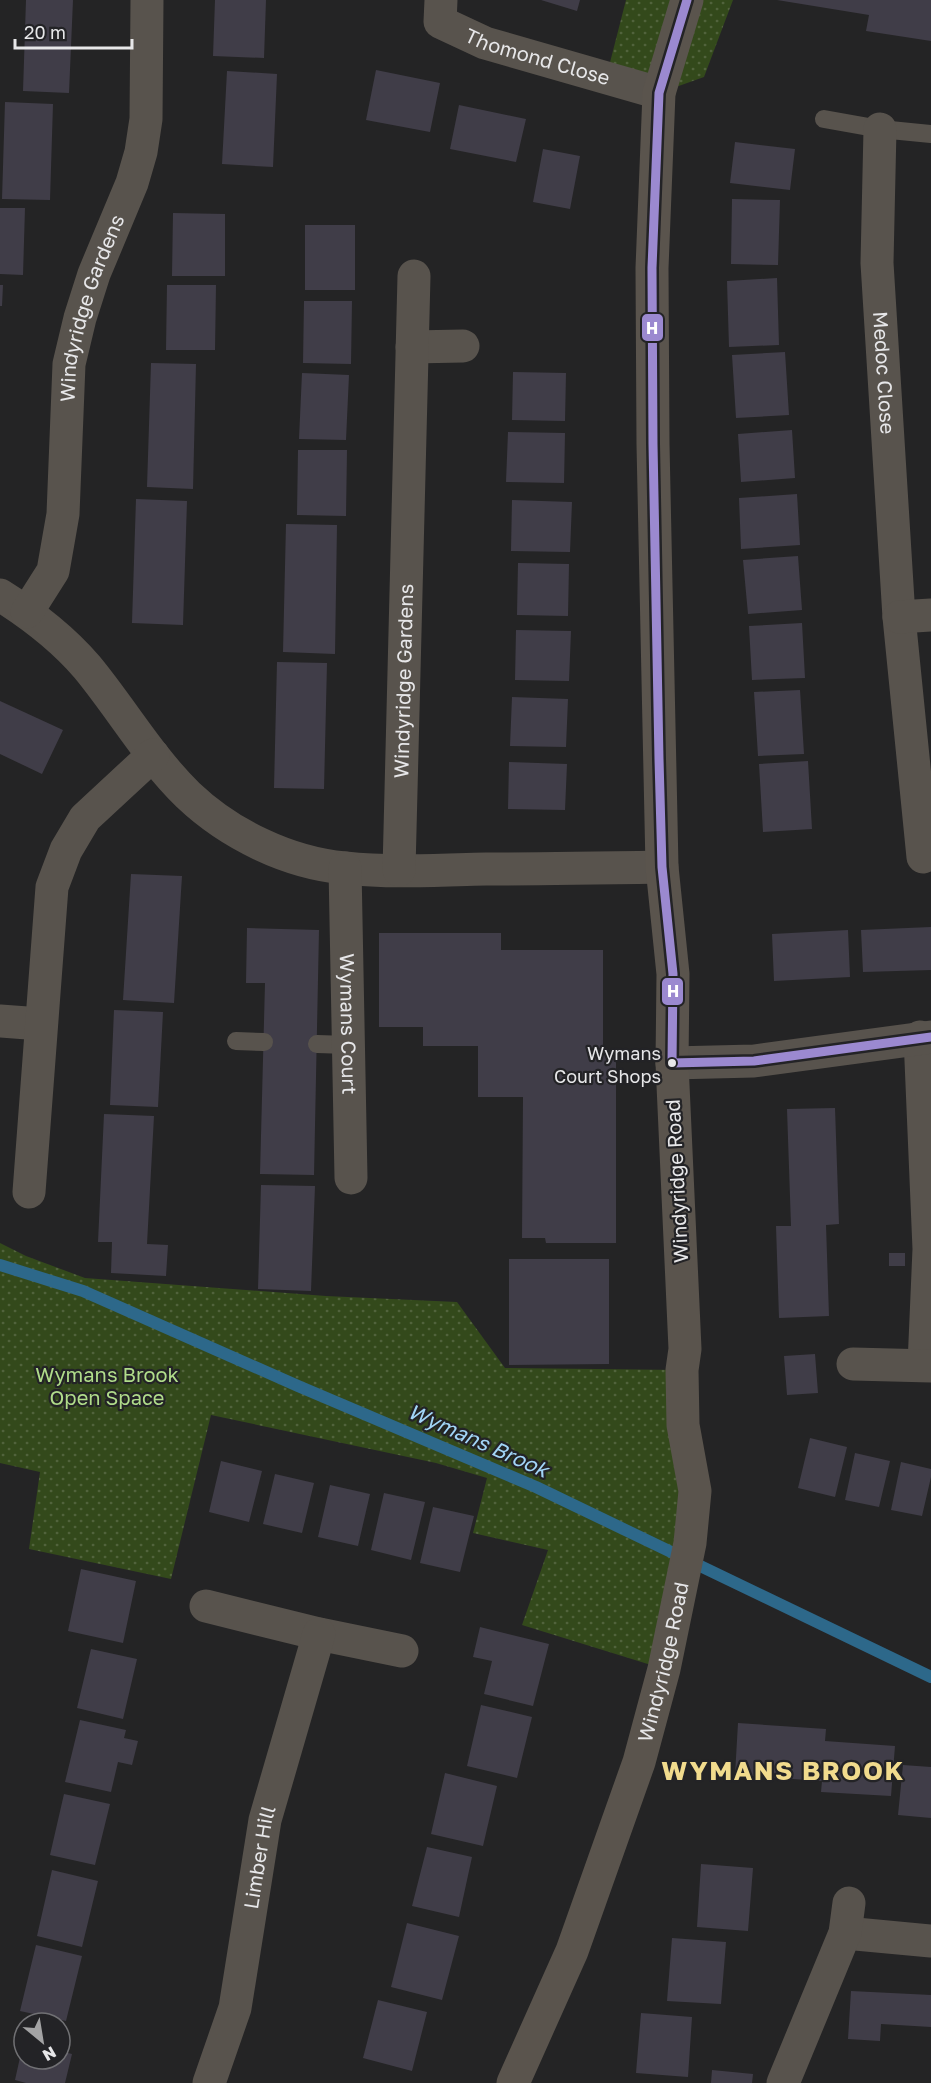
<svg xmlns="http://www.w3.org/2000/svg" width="931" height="2083" font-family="'Golos Text',sans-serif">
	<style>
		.park { fill: url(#park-dots) }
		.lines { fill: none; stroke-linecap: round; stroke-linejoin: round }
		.stream { stroke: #2d688a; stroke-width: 12 }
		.building { fill: #403d48 }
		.lane { stroke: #58534d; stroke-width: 18 }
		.street { stroke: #58534d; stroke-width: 33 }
		.secondary { stroke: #5a544d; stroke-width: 33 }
		.bus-1-casing { stroke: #232326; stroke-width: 14 }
		.bus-1 { stroke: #9b89d0; stroke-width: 9 }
		.bus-dot { fill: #e7e7e9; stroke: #232326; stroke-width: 2 }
		.labels { text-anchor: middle; stroke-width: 4.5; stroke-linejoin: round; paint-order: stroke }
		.bus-label { font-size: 18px; fill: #e7e7e9; stroke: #232326; text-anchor: end }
		.street-label { font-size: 20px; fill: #e7e7e9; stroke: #232326 }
		.park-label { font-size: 20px; fill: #b0dc8a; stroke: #232326 }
		.water-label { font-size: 21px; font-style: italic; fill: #a2d5f7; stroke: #232326 }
		.district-label { font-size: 26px; font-weight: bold; letter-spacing: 1.5px; fill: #f1db8d; stroke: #232326 }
		.line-badge { stroke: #232326; stroke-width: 2 }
		.badge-label { font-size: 16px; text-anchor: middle; font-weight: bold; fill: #fff }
	</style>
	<defs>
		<pattern id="park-dots" width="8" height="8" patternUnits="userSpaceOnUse" patternTransform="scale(1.5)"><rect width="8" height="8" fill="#33491b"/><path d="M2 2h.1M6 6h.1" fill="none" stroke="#51633c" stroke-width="1.8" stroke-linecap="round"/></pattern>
	</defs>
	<rect width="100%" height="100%" fill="#242425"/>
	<path class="park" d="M626,0H733L704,77L659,93L606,78Z
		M0,1243L26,1256L85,1278L326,1296L457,1302L505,1368L682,1370L695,1491L664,1669L522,1625L548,1550L473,1533L487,1478L436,1463L211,1415L171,1579L29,1549L40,1472L0,1463Z"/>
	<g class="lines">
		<path class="stream" d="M0,1265L83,1291L298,1386L536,1487L931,1677"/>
	</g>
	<path class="building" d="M26,0H73L69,93L23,91Z
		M215,0H266L264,58L213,56Z
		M541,0H580L577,11Z
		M777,0H931V41L866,31L869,15Z
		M376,70L440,83L430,132L366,120Z
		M227,71L277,74L273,167L222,164Z
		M5,102L53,104L50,200L2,199Z
		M459,105L526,119L516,162L450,149Z
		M735,142L795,149L790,190L730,183Z
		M543,149L580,156L570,209L533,202Z
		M732,199L780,200L778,265L731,264Z
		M0,208H25L23,275L0,274Z
		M173,213L225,214V276H172Z
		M305,225H355V290H305Z
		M777,278L779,345L729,347L727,281Z
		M0,285H3L2,306H0Z
		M167,285H216L215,350H166Z
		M304,301H352L351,364L303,363Z
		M785,352L789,415L736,418L732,355Z
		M151,363L196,364L193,489L147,487Z
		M513,372L566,373L565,421L512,420Z
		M302,373L349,375L346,440L299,439Z
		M792,430L795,478L741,482L738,434Z
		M508,432L565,433L564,483L506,482Z
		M298,450H347L346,516L297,515Z
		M797,494L800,545L741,549L739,498Z
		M136,499L187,501L183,625L132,623Z
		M512,500L572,502L570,552L511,551Z
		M286,524L337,525L335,654L283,652Z
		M798,556L802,610L748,614L743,560Z
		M518,563L569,564L568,616L517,615Z
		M802,623L805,678L752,680L749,626Z
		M516,630L571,631L569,681L515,680Z
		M277,662L327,663L324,789L274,788Z
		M800,690L804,754L758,756L754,692Z
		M512,697L568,699L566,747L510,746Z
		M0,701L63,730L42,774L0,754Z
		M808,761L812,829L763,832L759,764Z
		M509,762L567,764L565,810L508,809Z
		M131,874L182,876L174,1003L123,1000Z
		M931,927V970L863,972L861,930Z
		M247,928L319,930L314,1175L260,1174L265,983H246Z
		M848,930L850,977L774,981L772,934Z
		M379,933H501V950H603V1055H616V1243H546L545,1238H522L523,1097H478V1046H423V1027H379Z
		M114,1010L163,1012L158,1107L110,1105Z
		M835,1108L839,1224L826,1225L829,1316L779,1318L776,1226H791L787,1109Z
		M104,1114L154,1116L147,1244L168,1245L166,1276L111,1273L112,1242H98Z
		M261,1185L315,1186L311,1291L258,1289Z
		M889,1253H905V1266H889Z
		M509,1259H609V1364L509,1365Z
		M815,1354L818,1393L787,1395L784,1356Z
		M810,1438L847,1447L835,1497L798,1488Z
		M855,1453L890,1461L879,1507L845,1500Z
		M221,1461L262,1471L249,1522L209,1512Z
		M901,1462L931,1469V1477L922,1516L891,1510Z
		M275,1474L314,1483L302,1533L263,1524Z
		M330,1485L370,1494L358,1546L318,1537Z
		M384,1493L425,1502L411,1560L371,1550Z
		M433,1507L474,1516L460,1572L420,1563Z
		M81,1569L136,1581L123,1643L68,1631Z
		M480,1627L549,1644L533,1706L484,1694L492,1661L473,1657Z
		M91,1649L137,1659L123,1719L77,1708Z
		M481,1705L532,1717L517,1778L467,1766Z
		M80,1720L126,1730L124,1738L138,1741L132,1765L118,1762L111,1792L65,1782Z
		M738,1723L826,1729L825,1741L895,1746L891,1796L821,1792L822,1781L735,1775Z
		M903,1765L931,1767V1818L898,1815Z
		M445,1773L497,1786L483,1846L431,1834Z
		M64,1794L110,1804L95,1865L50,1855Z
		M427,1847L472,1857L459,1917L412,1906Z
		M701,1864L753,1868L748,1931L697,1927Z
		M52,1870L98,1881L82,1947L37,1936Z
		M407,1923L459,1936L442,2000L391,1987Z
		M672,1938L726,1942L721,2004L667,2001Z
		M36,1945L82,1956L66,2021L20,2011Z
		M851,1991L931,1995V2027L881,2024L880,2041L848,2039Z
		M378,2000L427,2012L412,2071L363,2058Z
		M641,2013L692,2017L688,2077L636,2073Z
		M23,2044L24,2059H60V2051L72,2054L65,2083H26L15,2080Z
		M712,2070L753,2074L752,2083H711Z"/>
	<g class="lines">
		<path class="lane" d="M824,119L880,129L931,134
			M236,1041L264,1042
			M317,1044L348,1045"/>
		<g class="street">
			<path id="s1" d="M441,0L440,22L485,43L659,93"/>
			<path id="s2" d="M880,129L877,263L899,617L923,857"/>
			<path d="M412,347L463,346"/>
			<path d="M0,595C32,615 62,638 87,667C121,708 149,757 188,795C229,834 288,863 345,868C392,873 439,870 486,869C544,869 603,868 662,867"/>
			<path id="s3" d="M27,612L53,571L63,514L69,364L80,318L94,274L132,183L141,152L146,119L147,0"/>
			<path d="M899,617L931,615"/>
			<path id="s4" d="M345,868L351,1178"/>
			<path id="s5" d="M399,870L414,276"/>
			<path d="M0,1021L41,1024"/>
			<path d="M920,1037L929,1249L924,1365"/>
			<path d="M672,1063L754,1061L931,1037"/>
			<path d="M29,1192L52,887L66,850L85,818L153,755"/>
			<path d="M853,1364L931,1366"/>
			<path d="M206,1606L319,1634L402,1651"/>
			<path d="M845,1933L931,1941"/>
			<path id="s6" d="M209,2083L235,2008L265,1820L319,1634"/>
			<path d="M783,2083L845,1933L849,1903"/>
		</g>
		<path class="secondary" id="s7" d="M513,2083L572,1951L639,1762L664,1669L690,1543L695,1491L683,1425L682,1370L685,1349L672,1063L673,974L662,867L653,444L652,268L659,93L687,0"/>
		<g class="bus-1-casing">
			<path id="bus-1" d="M687,0L659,93L652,268L653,444L659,759L662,867L673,974L672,1063L754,1061L931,1037"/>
		</g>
		<use href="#bus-1" class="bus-1"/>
	</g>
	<circle class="bus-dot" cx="672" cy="1063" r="5"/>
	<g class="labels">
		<g class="bus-label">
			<text x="661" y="1060">Wymans<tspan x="661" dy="23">Court Shops</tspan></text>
		</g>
		<g class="street-label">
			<text dy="7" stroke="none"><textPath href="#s1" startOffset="126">Thomond Close</textPath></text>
			<text dy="7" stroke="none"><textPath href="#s3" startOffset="316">Windyridge Gardens</textPath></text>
			<text dy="7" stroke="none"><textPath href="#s2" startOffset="244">Medoc Close</textPath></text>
			<text dy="7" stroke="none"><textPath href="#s5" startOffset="189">Windyridge Gardens</textPath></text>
			<text dy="7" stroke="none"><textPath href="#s4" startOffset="156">Wymans Court</textPath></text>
			<text transform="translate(677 1181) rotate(-93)" y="7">Windyridge Road</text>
			<text dy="7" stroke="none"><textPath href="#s7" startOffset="448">Windyridge Road</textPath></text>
			<text dy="7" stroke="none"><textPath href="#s6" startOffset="232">Limber Hill</textPath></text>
		</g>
		<g class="park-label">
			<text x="107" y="1382">Wymans Brook<tspan x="107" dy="23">Open Space</tspan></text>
		</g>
		<g class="water-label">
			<text transform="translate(478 1441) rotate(24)" y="7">Wymans Brook</text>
		</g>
		<g class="district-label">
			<text x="783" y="1780">WYMANS BROOK</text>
		</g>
	</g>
	<g class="line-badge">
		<rect x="641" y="313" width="23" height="29" rx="6" fill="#9b89d0"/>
		<rect x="661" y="977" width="23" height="29" rx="6" fill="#9b89d0"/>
	</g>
	<g class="badge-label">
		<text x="652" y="334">H</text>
		<text x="673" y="997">H</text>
	</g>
	<g transform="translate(42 2041) rotate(150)"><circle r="28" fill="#232326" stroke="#717174" stroke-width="1.5"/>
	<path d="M0-4.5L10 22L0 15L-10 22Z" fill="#a3a3a4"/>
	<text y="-9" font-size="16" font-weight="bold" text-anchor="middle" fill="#e7e7e9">N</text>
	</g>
	<path d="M15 39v9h117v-9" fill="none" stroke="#e7e7e9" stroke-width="3"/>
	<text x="24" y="39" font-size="18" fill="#e7e7e9" stroke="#232326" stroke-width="4.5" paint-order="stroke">20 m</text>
</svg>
